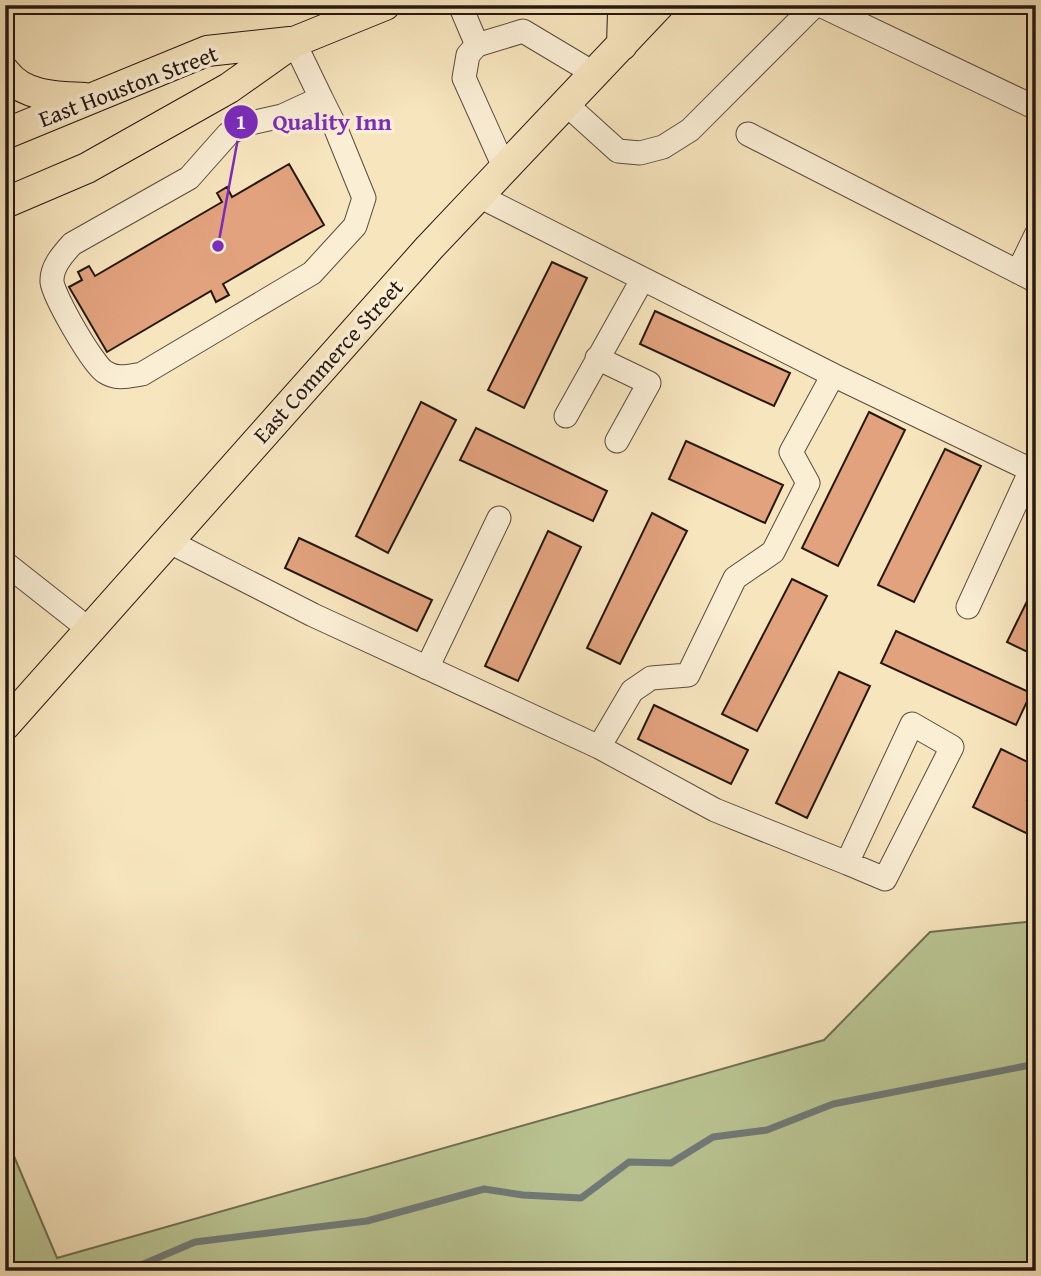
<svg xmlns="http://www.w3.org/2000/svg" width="1041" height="1276" font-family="'Gentium Book Plus',serif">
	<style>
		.green { fill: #bac593; stroke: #706e52; stroke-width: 2 }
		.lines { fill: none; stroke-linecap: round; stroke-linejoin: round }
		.stream { stroke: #707a78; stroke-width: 7 }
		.building { fill: #e1a27d; stroke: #261811; stroke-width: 2 }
		.minor-casing { stroke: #5a4b3c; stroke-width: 25 }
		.major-casing { stroke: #261811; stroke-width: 32 }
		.minor { stroke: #faeed5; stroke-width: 23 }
		.major { stroke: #f7e5be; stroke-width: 30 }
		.labels { text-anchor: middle; stroke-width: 7; stroke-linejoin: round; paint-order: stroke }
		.street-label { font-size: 23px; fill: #261811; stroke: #faeed5 }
		.leader { fill: none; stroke: #7b2cbf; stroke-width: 2.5 }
		.callout-dot { fill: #7b2cbf; stroke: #faeed5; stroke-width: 2.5 }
		.mark-label { font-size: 21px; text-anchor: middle; font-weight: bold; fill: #fff }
		.callout-label { font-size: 24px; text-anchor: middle; font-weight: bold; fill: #7b2cbf; stroke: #faeed5; stroke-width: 7; stroke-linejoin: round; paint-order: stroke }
	</style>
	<rect width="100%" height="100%" fill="#f7e5be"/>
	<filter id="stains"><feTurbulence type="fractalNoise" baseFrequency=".00286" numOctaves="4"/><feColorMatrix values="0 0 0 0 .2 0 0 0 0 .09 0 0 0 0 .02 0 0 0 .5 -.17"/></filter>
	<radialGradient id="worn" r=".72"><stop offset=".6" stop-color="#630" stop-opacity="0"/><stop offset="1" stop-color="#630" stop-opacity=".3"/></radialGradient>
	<path class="green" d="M1036,921V1271H5V1135L57,1258L824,1040L930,932Z"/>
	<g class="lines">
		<path class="stream" d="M127,1271L195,1242L367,1221L484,1189L523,1195L581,1198L629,1162L671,1163L713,1137L767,1130L833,1104L1036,1064"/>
	</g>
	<path class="building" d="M289,164L324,225L223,284L229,295L216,302L211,291L107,352L69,287L82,280L78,272L89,266L95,276L222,202L217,193L227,187L232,197Z
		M552,262L587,278L524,408L488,390Z
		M655,311L790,373L774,406L640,344Z
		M421,402L456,420L388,553L356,536Z
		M869,412L905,430L838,566L802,548Z
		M476,428L607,491L593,521L460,460Z
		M686,441L783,485L765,523L669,479Z
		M945,449L981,466L914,602L878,585Z
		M652,513L687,531L620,664L587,648Z
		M548,531L581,547L518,681L485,666Z
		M299,538L432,600L417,631L285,568Z
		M792,579L827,596L757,731L722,714Z
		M1036,583V656L1007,642Z
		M896,631L1031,693L1016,725L881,663Z
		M839,672L870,686L807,818L776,803Z
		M654,705L748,750L731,784L638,739Z
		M1001,749L1036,766V782L1027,800L1036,804V822L1030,835L973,807Z"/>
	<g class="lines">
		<g class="minor-casing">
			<path id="minor" d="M460,5L477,45
				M820,5L1036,108
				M294,42L321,98L282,116L246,124L228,134L189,178L72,244C63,254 51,267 52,282C54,297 93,365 105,372C117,380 129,376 142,374L312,273L355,226L364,198L333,122L321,98
				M566,104L618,151L640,153L663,147L690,130L815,5
				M748,134L1036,281
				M505,169L464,78L468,55L477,45L523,31L595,74
				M1018,272L1036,235
				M597,358L649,383L617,441
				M833,375L1031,470L968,607
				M566,416L642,280
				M168,541L313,615L599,747L632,691L651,678L688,675L735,578L773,552L808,483L791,452L833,375L479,196
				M5,563L90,630
				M427,668L499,518
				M599,747L715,810L847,863L912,724L952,747L885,879L847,863"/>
		</g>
		<g class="major-casing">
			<path id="major" d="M621,5L623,12L622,45
				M5,72C23,97 58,97 85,98
				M5,134L207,51L290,42
				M5,203L87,168L229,88L294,42L385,5
				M5,725L429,248L659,5"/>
		</g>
		<use href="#minor" class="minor"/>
		<use href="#major" class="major"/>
	</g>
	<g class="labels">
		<g class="street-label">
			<text transform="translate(128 86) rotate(-21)" y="8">East Houston Street</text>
			<text transform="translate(328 361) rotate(-48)" y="8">East Commerce Street</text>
		</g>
	</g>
	<path class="leader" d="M218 246L241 122"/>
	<g class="callout-dot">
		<circle cx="218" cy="246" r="7"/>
		<circle cx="241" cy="122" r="18"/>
	</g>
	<g class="mark-label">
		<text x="241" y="129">1</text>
	</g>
	<g class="callout-label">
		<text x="332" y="130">Quality Inn</text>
	</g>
	<rect width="1041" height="1276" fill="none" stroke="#f7e5be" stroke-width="28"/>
	<rect x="7" y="7" width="1027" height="1262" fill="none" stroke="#261811" stroke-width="3.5"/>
	<rect x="14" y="14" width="1013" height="1248" fill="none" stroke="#261811" stroke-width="2"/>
	<rect width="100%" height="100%" filter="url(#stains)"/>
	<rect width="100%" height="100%" fill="url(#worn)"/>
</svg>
